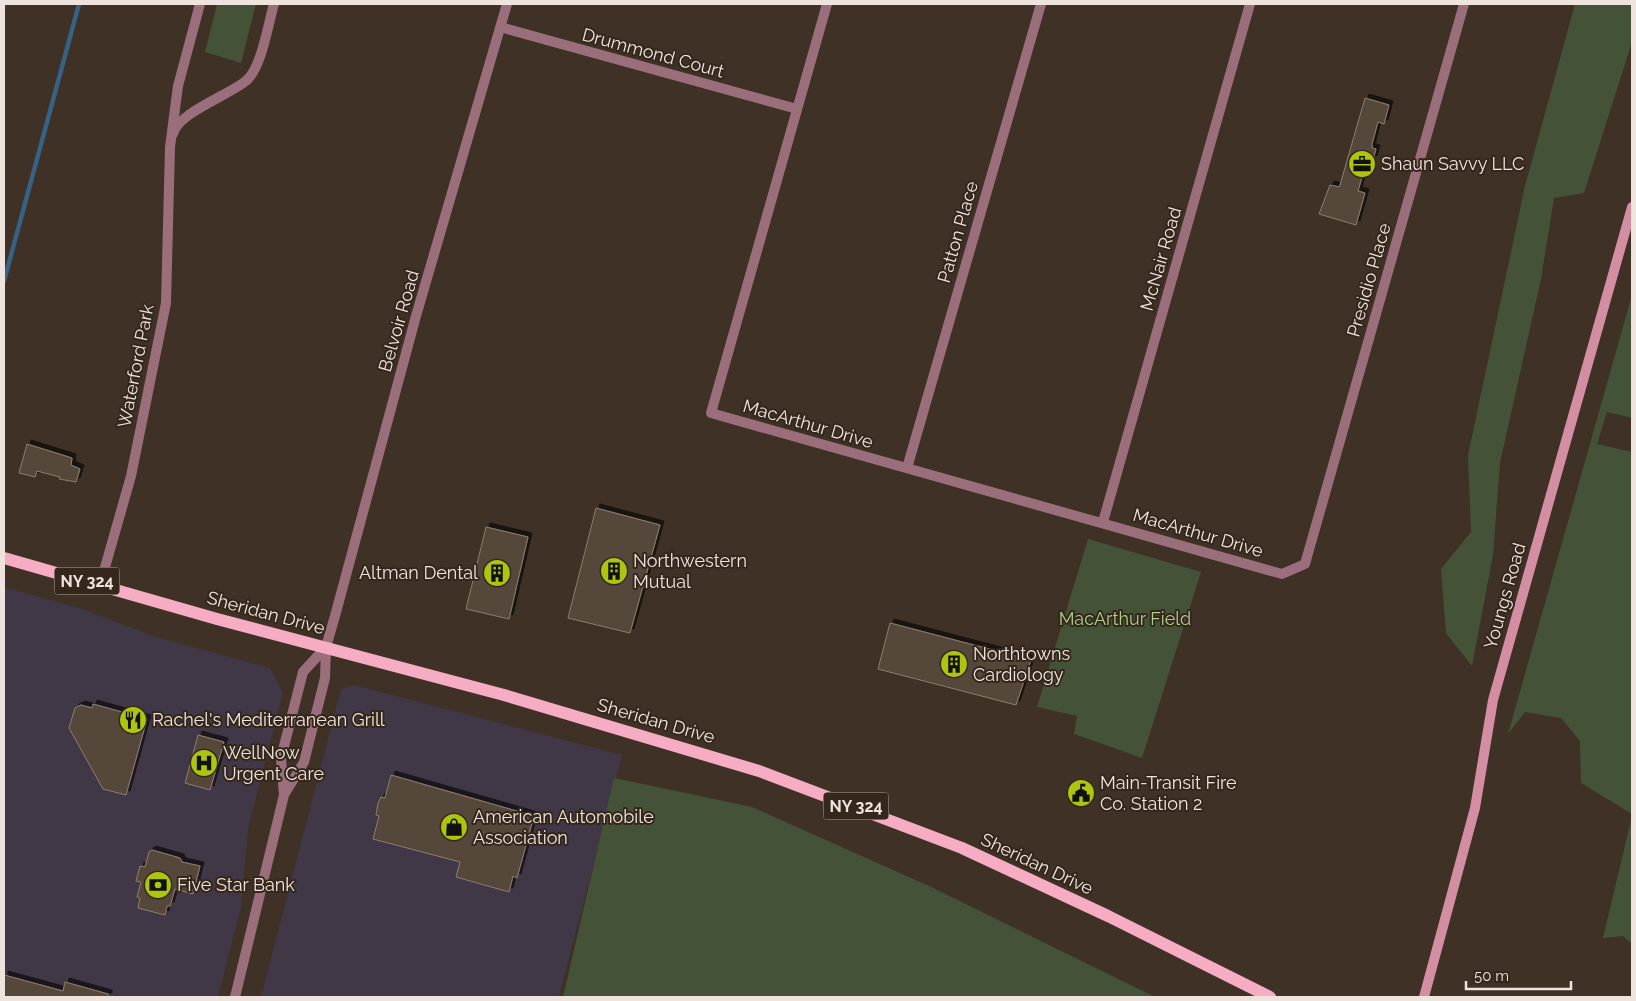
<svg xmlns="http://www.w3.org/2000/svg" width="1636" height="1001" font-family="Raleway,sans-serif">
	<style>
		.commercial { fill: #413847 }
		.green { fill: #445337 }
		.lines { fill: none; stroke-linecap: round; stroke-linejoin: round }
		.stream { stroke: #386283; stroke-width: 4.5 }
		.building { fill: #56473b; stroke: #8d7d70; filter: url(#shadow) }
		.street { stroke: #9b6e7b; stroke-width: 10 }
		.secondary { stroke: #d48ea3; stroke-width: 10 }
		.primary { stroke: #f6adc3; stroke-width: 12 }
		.labels { text-anchor: middle; stroke-width: 4; stroke-linejoin: round; paint-order: stroke }
		.shield { fill: #35271c; stroke: #b6aba3; stroke-width: 1 }
		.shield-label { font-size: 16px; font-weight: bold; fill: #eee4dd }
		.street-label { font-size: 18px; fill: #eee4dd; stroke: #35271c }
		.poi-label { font-size: 18px; fill: #eee4dd; stroke: #35271c; text-anchor: start }
		.park-label { font-size: 18px; fill: #aacf8a; stroke: #35271c }
	</style>
	<defs>
		<filter id="shadow"><feDropShadow dx="4" dy="-4" stdDeviation="0" flood-color="#0009"/></filter>
	</defs>
	<rect width="100%" height="100%" fill="#3f3126"/>
	<path class="commercial" d="M4,587L82,609L153,636L270,668L283,692L248,829L241,907L218,997H4Z
		M354,685L622,755L559,997H261L341,689Z"/>
	<path class="green" d="M217,4H256L241,63L205,52Z
		M1575,4H1632V42L1584,193L1554,198L1541,279L1500,463L1493,555L1472,666L1446,633L1441,569L1471,532L1468,455L1525,186Z
		M1632,295V418L1607,412L1597,444L1632,452V814L1581,783L1580,741L1561,718L1525,712L1508,734Z
		M1088,539L1201,572L1142,758L1074,734L1077,716L1037,707Z
		M614,778L752,807L929,886L1155,997H563Z
		M1632,816V944L1623,936L1603,938Z"/>
	<g class="lines">
		<path class="stream" d="M4,281L79,4"/>
	</g>
	<path class="building" d="M1365,98L1389,105L1384,124L1378,122L1372,144V148L1376,149L1373,160L1367,159L1358,191L1365,193L1356,225L1319,214L1330,185L1339,187L1340,185Z
		M27,444L72,458L71,465L80,469L76,482L59,479L60,477L37,471L35,477L19,473Z
		M596,508L660,525L630,633L568,618Z
		M486,527L528,537L509,619L466,609Z
		M890,623L1031,660L1016,705L878,669Z
		M93,704L147,719L126,795L103,789L69,728L75,708L81,705L92,708Z
		M198,735L224,742L210,790L185,783Z
		M391,775L534,816L517,878L513,876L509,892L456,877L460,862L373,839L379,816L376,815L378,803L381,797L385,798Z
		M152,850L180,858L182,862L200,866L193,894L175,889L170,906H167L165,915L138,908L140,898L137,897L141,882L136,881L140,866L145,867L149,852Z
		M4,975L63,991L65,982L108,994V997H4Z"/>
	<g class="lines">
		<path class="street" d="M827,4L711,413L1282,574L1305,564L1464,4
			M500,27L797,109
			M173,134C177,113 230,95 247,80C262,66 268,24 274,4
			M907,468L1041,4
			M1103,522L1250,4
			M100,585L131,476L166,303L170,147L178,86L200,4
			M284,795L281,758L303,672L326,647
			M235,997L284,795L304,762L325,678L326,647L335,616L416,316L507,4"/>
		<path class="secondary" d="M1424,997L1475,808L1493,700L1632,207"/>
		<path class="primary" d="M4,558L217,619L504,695L759,771L962,848L1108,916L1270,997"/>
	</g>
	<defs>
		<g id="office-disc" transform="scale(1.4375)"><circle r="9.5" fill="#adc60d" stroke="#35271c"/><path d="M-6-3h4V-5.5h4V-3h4V5H-6ZM-1-4.5V-3h2v-1.5ZM-6 0V1H6V0Z" fill="#111"/></g>
		<g id="building-disc" transform="scale(1.4375)"><circle r="9.5" fill="#adc60d" stroke="#35271c"/><path d="M-4-6H4V6H1V3H-1V6H-4ZM-2.5-4.3h1.7v1.8h-1.7ZM.8-4.3h1.7v1.8H.8ZM-2.5-1h1.7V.8h-1.7ZM.8-1h1.7V.8H.8Z" fill="#111"/></g>
		<g id="restaurant-disc" transform="scale(1.4375)"><circle r="9.5" fill="#adc60d" stroke="#35271c"/><path d="M-5-6h1v4h1v-4h1v4h1v-4h1v5L-1.5 .5V6h-2V.5L-5-1ZM5-6V6H3V1.5H1.5Q1.5-4 5-6Z" fill="#111"/></g>
		<g id="hospital-disc" transform="scale(1.4375)"><circle r="9.5" fill="#adc60d" stroke="#35271c"/><path d="M-5-5h3v3.5h4V-5h3V5h-3V1.5h-4V5h-3Z" fill="#111"/></g>
		<g id="civic-disc" transform="scale(1.4375)"><circle r="9.5" fill="#adc60d" stroke="#35271c"/><path d="M-.6-6.5H3V-4.5H.6V-3L4-1V1h2V6H-6V1h2V-1L-.6-3ZM-1.2 2.5V6h2.4V2.5Z" fill="#111"/></g>
		<g id="shop-disc" transform="scale(1.4375)"><circle r="9.5" fill="#adc60d" stroke="#35271c"/><path d="M-5-2.5h2.3a2.7 3.5 0 0 1 5.4 0H5L5.5 6h-11ZM-1.5-2.5h3a1.5 2.3 0 0 0-3 0Z" fill="#111"/></g>
		<g id="bank-disc" transform="scale(1.4375)"><circle r="9.5" fill="#adc60d" stroke="#35271c"/><path d="M-6-4H6V4H-6ZM0-2.3a2.3 2.3 0 1 0 0 4.6a2.3 2.3 0 1 0 0-4.6Z" fill="#111"/></g>
	</defs>
	<g fill-rule="evenodd">
		<use href="#office-disc" x="1362" y="164"/>
		<use href="#building-disc" x="614" y="571"/>
		<use href="#building-disc" x="497" y="573"/>
		<use href="#building-disc" x="954" y="664"/>
		<use href="#restaurant-disc" x="133" y="720"/>
		<use href="#hospital-disc" x="204" y="763"/>
		<use href="#civic-disc" x="1081" y="793"/>
		<use href="#shop-disc" x="454" y="827"/>
		<use href="#bank-disc" x="158" y="885"/>
	</g>
	<g class="labels">
		<g class="shield">
			<rect x="54.5" y="567.5" width="65" height="27" rx="4"/>
			<rect x="823.5" y="792.5" width="65" height="27" rx="4"/>
		</g>
		<g class="shield-label">
			<text x="87" y="587">NY 324</text>
			<text x="856" y="812">NY 324</text>
		</g>
		<g class="street-label">
			<text transform="translate(653 53) rotate(15)" y="6">Drummond Court</text>
			<text transform="translate(958 232) rotate(-74)" y="6">Patton Place</text>
			<text transform="translate(1161 259) rotate(-74)" y="6">McNair Road</text>
			<text transform="translate(1369 280) rotate(-74)" y="6">Presidio Place</text>
			<text transform="translate(399 321) rotate(-74)" y="6">Belvoir Road</text>
			<text transform="translate(136 366) rotate(-79)" y="6">Waterford Park</text>
			<text transform="translate(808 424) rotate(16)" y="6">MacArthur Drive</text>
			<text transform="translate(1198 533) rotate(16)" y="6">MacArthur Drive</text>
			<text transform="translate(1505 596) rotate(-74)" y="6">Youngs Road</text>
			<text transform="translate(266 613) rotate(15)" y="6">Sheridan Drive</text>
			<text transform="translate(656 721) rotate(16)" y="6">Sheridan Drive</text>
			<text transform="translate(1037 864) rotate(25)" y="6">Sheridan Drive</text>
		</g>
		<g class="poi-label">
			<text x="1381" y="170">Shaun Savvy LLC</text>
			<text x="633" y="567">Northwestern<tspan x="633" dy="21">Mutual</tspan></text>
			<text x="478" y="579" text-anchor="end">Altman Dental</text>
			<text x="973" y="660">Northtowns<tspan x="973" dy="21">Cardiology</tspan></text>
			<text x="152" y="726">Rachel's Mediterranean Grill</text>
			<text x="223" y="759">WellNow<tspan x="223" dy="21">Urgent Care</tspan></text>
			<text x="1100" y="789">Main-Transit Fire<tspan x="1100" dy="21">Co. Station 2</tspan></text>
			<text x="473" y="823">American Automobile<tspan x="473" dy="21">Association</tspan></text>
			<text x="177" y="891">Five Star Bank</text>
		</g>
		<g class="park-label">
			<text x="1125" y="625">MacArthur Field</text>
		</g>
	</g>
	<rect width="1636" height="1001" fill="none" stroke="#eee4dd" stroke-width="10"/>
	<path d="M1466 981v8h105v-8" fill="none" stroke="#eee4dd" stroke-width="2.5"/>
	<text x="1474" y="981" font-size="15" fill="#eee4dd" stroke="#35271c" stroke-width="4" paint-order="stroke">50 m</text>
</svg>
